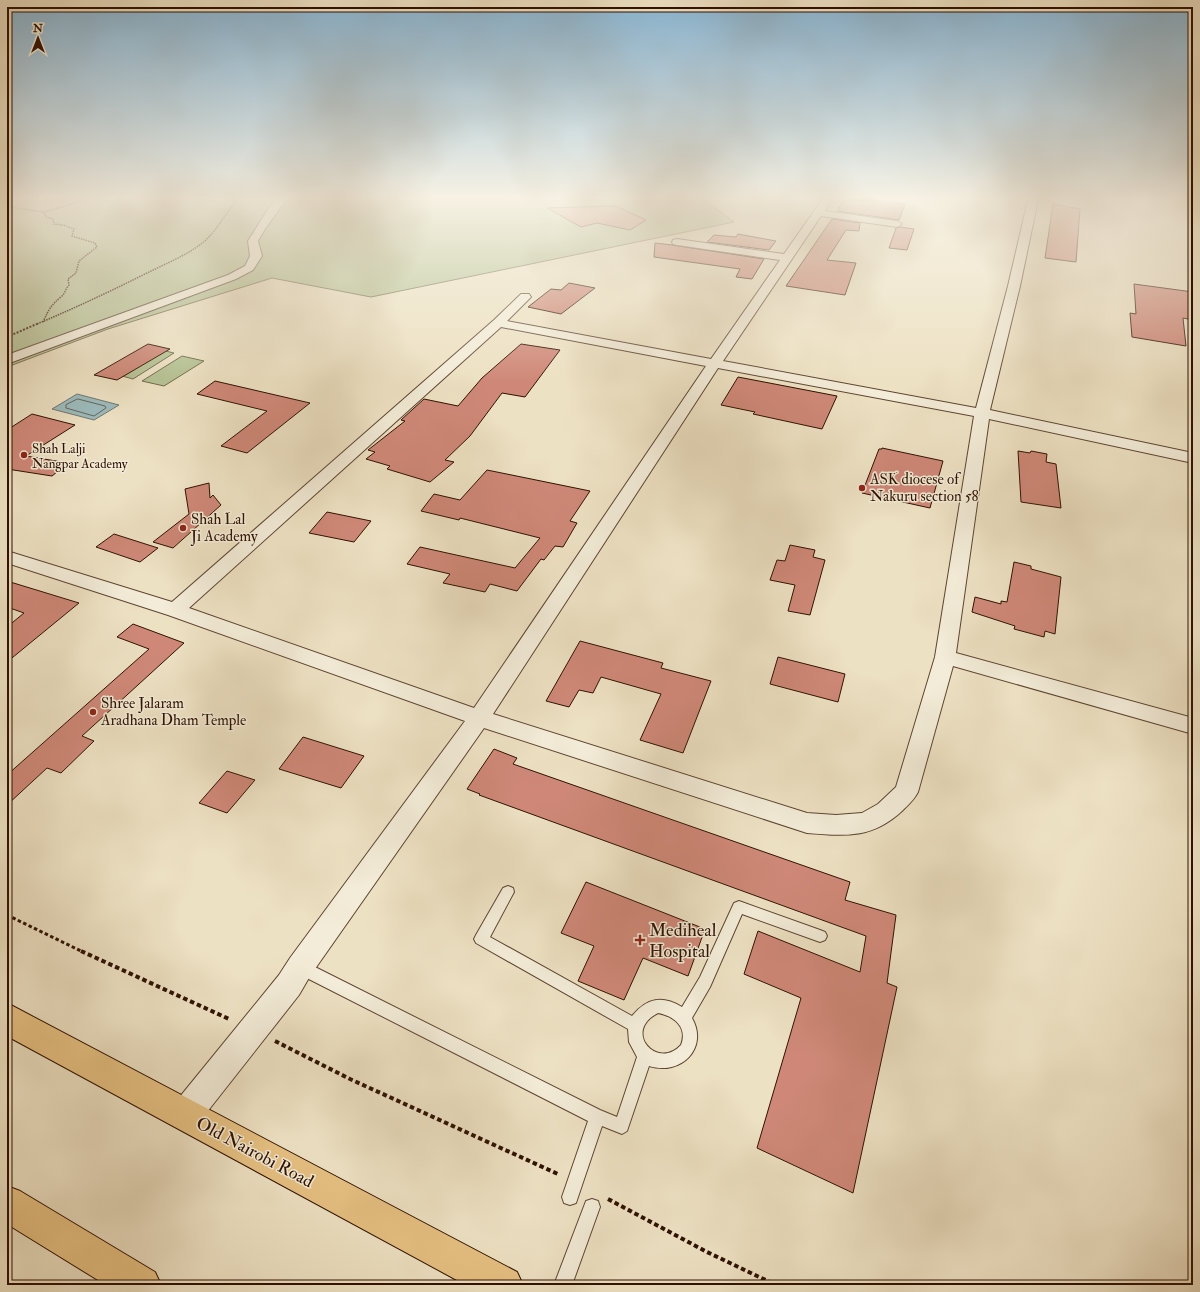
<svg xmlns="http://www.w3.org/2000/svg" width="1200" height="1292" font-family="'IM FELL Double Pica',serif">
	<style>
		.green { fill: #b6c395; stroke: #726a4a }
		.water { fill: #9cbbbc; stroke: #707771 }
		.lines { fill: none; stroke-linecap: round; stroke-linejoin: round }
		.shore { stroke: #65665e; stroke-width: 1 }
		.building { fill: #cf8878; stroke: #2e1100 }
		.lane-casing { stroke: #5e4531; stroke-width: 2 }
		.street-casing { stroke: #5e4531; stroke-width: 2 }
		.highway-casing { stroke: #2e1100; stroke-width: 2 }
		.path-far3 { stroke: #2e1100; stroke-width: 1.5; stroke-dasharray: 1.5 1; stroke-linecap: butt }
		.path-far2 { stroke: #2e1100; stroke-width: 2; stroke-dasharray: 2 1.5; stroke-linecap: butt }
		.path-far1 { stroke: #2e1100; stroke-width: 3; stroke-dasharray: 3.5 2.5; stroke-linecap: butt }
		.path { stroke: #2e1100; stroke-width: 4; stroke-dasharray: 4.5 3; stroke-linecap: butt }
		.lane { fill: #f3ecd8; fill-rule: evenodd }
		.street { fill: #f3ecd8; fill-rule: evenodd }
		.highway { fill: #e6c082; fill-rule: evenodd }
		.poi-dot { fill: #8f2418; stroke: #f3ecd8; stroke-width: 1.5 }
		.labels { text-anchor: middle; stroke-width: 3; stroke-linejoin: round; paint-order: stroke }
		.far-poi-label { font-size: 13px; fill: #2e1100; stroke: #f3ecd8; text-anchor: start }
		.poi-label { font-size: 15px; fill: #2e1100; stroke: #f3ecd8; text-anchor: start }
		.near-poi-label { font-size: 18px; fill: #2e1100; stroke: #f3ecd8; text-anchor: start }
		.near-street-label { font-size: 18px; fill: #2e1100; stroke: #f3ecd8 }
	</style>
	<rect width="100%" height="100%" fill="#ede1c3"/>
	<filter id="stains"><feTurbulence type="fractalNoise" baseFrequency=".005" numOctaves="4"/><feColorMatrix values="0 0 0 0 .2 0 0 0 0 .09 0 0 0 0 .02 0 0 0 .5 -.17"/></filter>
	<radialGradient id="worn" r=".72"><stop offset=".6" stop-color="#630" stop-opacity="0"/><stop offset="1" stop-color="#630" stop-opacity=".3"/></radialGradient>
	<path class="green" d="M7,200H704L734,222L371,297L272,278L108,329L7,367Z
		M153,348L174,353L133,379L111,373Z
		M182,356L204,361L164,386L142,381Z"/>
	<path class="water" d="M77,394L119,405L94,420L52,409Z"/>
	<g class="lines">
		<path class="shore" d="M78,399L105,406L106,408L94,416L66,408V405Z"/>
	</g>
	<path class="building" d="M844,200H875L905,204L899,220L837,211Z
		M1053,204L1080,209L1076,262L1045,258Z
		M616,206L646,220L630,230L597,223L581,227L547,208Z
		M832,219L860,223L859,231L846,230L827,260L856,263L845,295L786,286Z
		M900,227L914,229L907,250L889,248L896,228Z
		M738,234L776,241L769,250L707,242L714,235L736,237Z
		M655,243L672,245L764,259L752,279L736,277L740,269L654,257Z
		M569,283L595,288L561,314L528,307L551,289L561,290Z
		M1134,284L1193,292V320L1183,318L1186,346L1132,337L1130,313L1136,314Z
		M148,344L170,349L117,380L94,375Z
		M521,344L560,350L525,397L502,393L470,436L445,460L454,462L430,482L387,469L390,466L366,459L375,452L368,450L405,421L401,420L424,399L458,406L482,378Z
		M738,377L837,396L822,429L753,414L755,412L721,405Z
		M215,381L310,403L247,453L221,446L267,411L197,394Z
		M32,414L75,425L26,456L68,463L52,476L7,469V430Z
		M882,448L943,461L930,508L862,493L879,449H882Z
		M1018,451L1030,453L1031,451L1047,454L1046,462L1056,464L1061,508L1021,502Z
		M487,470L590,491L570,521L577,523L563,547L555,546L544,560L541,559L517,591L490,584L485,592L443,583L450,574L407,564L420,547L515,568L540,538L460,518L459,520L421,511L434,494L460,500Z
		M209,483L210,498L213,495L221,505L173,548L153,542L189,514L185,489Z
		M327,512L371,521L354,542L309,533Z
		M114,534L158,548L140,562L96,547Z
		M790,545L815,550L813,557L825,560L810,615L788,611L795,585L770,580L777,560L785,561Z
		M1014,562L1031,566V569L1061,577L1055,634L1045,631L1044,637L1014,629L1015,626L972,612L975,597L1001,604V601L1007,602Z
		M7,581L79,603L7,662V627L24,613L7,607Z
		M133,624L184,643L82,736L94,741L61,773L47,768L7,805V775L149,649L117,637Z
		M580,641L663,663L661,668L711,681L683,753L640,740L661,694L601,677L593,693L579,690L569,707L546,701Z
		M778,657L845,674L838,702L770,684Z
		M303,737L364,756L341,788L279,769Z
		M494,749L517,758L513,764L850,882L845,900L896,915L887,983L897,987L853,1193L757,1148L801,998L744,974L758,931L860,972L866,936L479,795L480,794L467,789Z
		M227,771L255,780L227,813L199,803Z
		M586,882L705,929L688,976L643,958L624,1000L578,981L594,946L561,933Z"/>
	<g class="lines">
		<g class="lane-casing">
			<path id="lane" d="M508,886L513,888L514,892L490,937L632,1016C647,998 662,995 682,1007L700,977L734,903L739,901L820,930L825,932L827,936L825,940L820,942L742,914L710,987L692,1018C709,1048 681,1076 649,1066L627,1131L622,1134L602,1126L578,1197L576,1203L570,1205L564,1203L562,1197L588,1121L295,972L293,967L295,962L300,960L305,962L600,1110L617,1117L637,1057L629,1042L628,1029L476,943L474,939L476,935L503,888ZM658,1013C674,1016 688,1027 681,1045C657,1071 622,1031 658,1013Z
				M592,1199L598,1201L600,1207L572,1285H554L586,1201Z"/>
		</g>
		<g class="street-casing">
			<path id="street" d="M274,200H284L283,204L265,229L258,241L262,256L253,270L236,279L7,364V355L228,275L245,266L250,256L248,241Z
				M822,200H832L825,211L897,221L902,224L897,227L821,216L723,361L976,408L1008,286L1028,200H1038L1020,286L990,410L1193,453V463L989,419L956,653L1193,718V734L953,666L918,792C914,800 908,805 902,811C872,839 845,836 807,833L484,728L310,976L299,995L196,1126L185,1130L174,1126L170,1115L174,1104L279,975L290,958L465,721L168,615L7,563V551L172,602L494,320L521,294H529L531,297L507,321L711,359L780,260L677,245L673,244L672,242L673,240L677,239L784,254ZM501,327L706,366L474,708L189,608ZM718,368L974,416L935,657L896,787L878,804L862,813L836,815L807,813L493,714Z"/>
		</g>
		<g class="highway-casing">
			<path id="highway" d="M7,1003L517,1272L523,1285H466L7,1036Z
				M7,1186L20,1191L155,1272L161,1285H106L7,1224Z"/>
		</g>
		<path class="path-far3" d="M7,204L11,200
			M7,207L44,212L46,217L53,219L54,224L63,225L74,229L72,236L95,243L97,247L79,261L76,273L68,279L69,285C66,288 65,293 62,296C51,305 49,309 43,322
			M44,212L86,200
			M37,324C75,308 111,291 147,273C165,264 185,256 201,244C217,232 224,214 238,200"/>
		<path class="path-far2" d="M7,337L39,323"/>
		<path class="path-far1" d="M7,915L83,952"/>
		<path class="path" d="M81,951L229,1019
			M275,1041L350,1079L560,1175
			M608,1199L707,1252L776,1285"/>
		<use href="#lane" class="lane"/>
		<use href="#street" class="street"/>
		<use href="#highway" class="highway"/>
	</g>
	<linearGradient id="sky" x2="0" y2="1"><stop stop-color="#89b7d6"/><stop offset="0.52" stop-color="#f7f2e4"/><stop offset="1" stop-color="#f7f2e4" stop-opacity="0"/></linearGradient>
	<rect width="1200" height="381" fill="url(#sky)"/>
	<g class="poi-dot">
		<circle cx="24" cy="455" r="4"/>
		<circle cx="862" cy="488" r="4"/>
		<circle cx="183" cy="528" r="4"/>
		<circle cx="93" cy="712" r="4"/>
		<path d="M638 934h4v4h4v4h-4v4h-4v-4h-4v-4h4z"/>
	</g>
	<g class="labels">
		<g class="far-poi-label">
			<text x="32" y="453">Shah Lalji<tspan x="32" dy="15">Nangpar Academy</tspan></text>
		</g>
		<g class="poi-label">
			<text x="870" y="484">ASK diocese of<tspan x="870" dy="17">Nakuru section 58</tspan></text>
			<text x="191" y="524">Shah Lal<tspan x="191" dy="17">Ji Academy</tspan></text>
			<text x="101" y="708">Shree Jalaram<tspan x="101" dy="17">Aradhana Dham Temple</tspan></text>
		</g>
		<g class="near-poi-label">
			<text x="649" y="936">Mediheal<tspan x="649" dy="21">Hospital</tspan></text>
		</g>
		<g class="near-street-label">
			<text transform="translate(255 1152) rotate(28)" y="6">Old Nairobi Road</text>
		</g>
	</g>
	<rect width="1200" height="1292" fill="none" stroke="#ede1c3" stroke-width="24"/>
	<rect x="8" y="8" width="1184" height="1276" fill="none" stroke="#2e1100" stroke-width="2"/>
	<rect x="12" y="12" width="1176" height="1268" fill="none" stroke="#2e1100"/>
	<g transform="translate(38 38)" stroke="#f3ecd8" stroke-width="3" paint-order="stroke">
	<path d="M0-3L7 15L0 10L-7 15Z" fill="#2e1100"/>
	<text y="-6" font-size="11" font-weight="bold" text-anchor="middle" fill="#2e1100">N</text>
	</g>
	<rect width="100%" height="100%" filter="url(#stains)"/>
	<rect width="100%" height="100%" fill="url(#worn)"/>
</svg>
